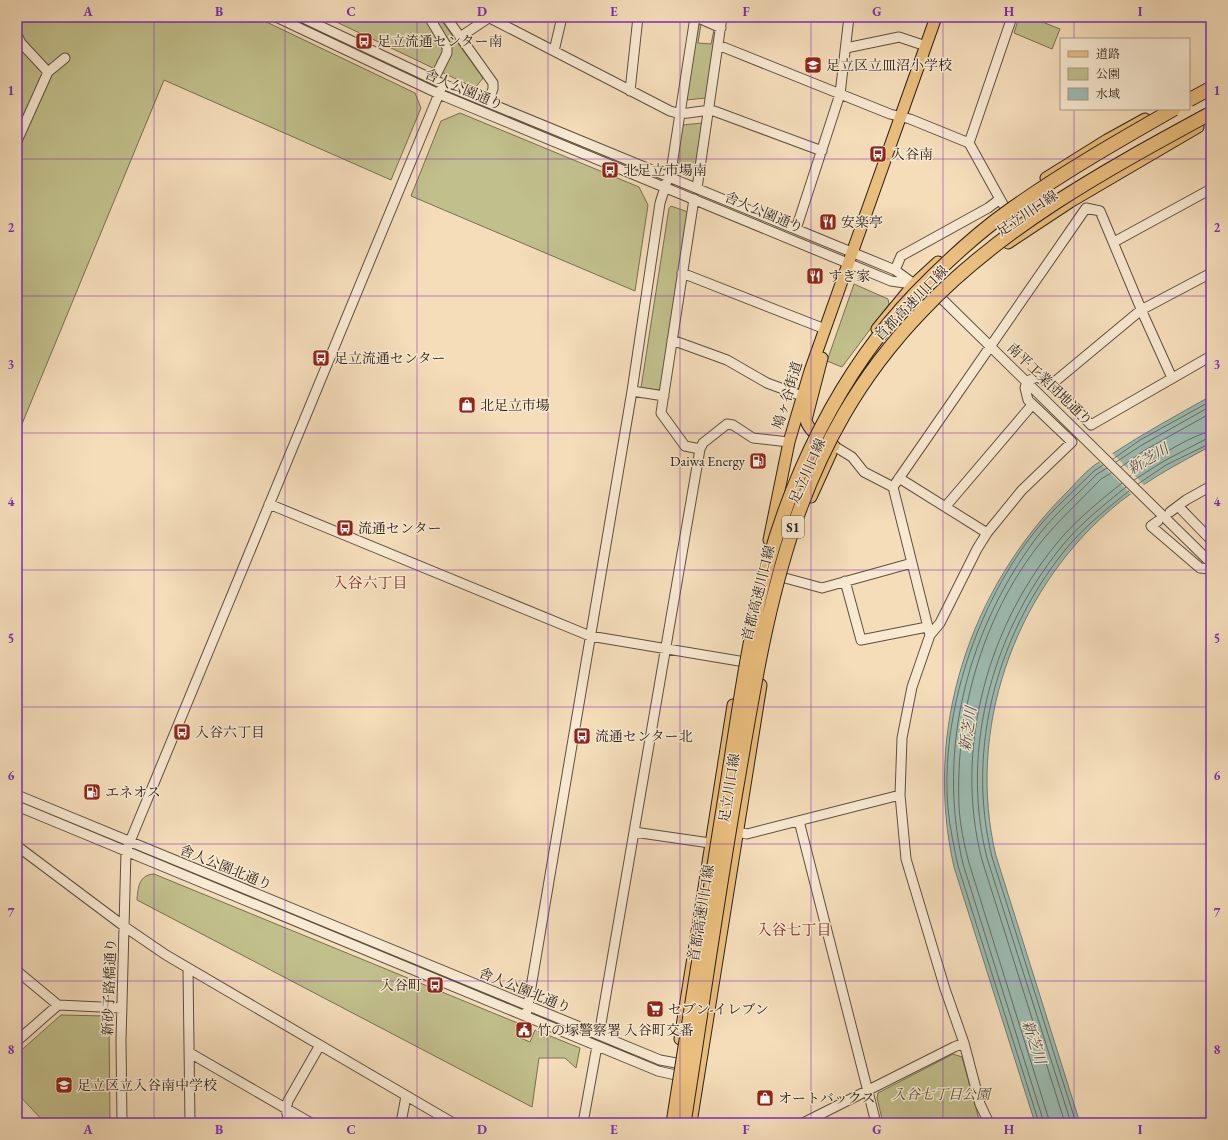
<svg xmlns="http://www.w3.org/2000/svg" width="1228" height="1140" font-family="'EB Garamond','Noto Serif JP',serif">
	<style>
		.green { fill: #c1bf8c; stroke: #767052 }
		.water { fill: #9cbbb1; stroke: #6f7d74 }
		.pier { fill: #f5ddba }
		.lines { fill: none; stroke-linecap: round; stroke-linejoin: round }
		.shore { stroke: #646e64; stroke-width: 1 }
		.minor-casing { stroke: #5e4f40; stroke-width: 11 }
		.major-casing { stroke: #2c2018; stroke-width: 13 }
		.minor { stroke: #f8e9d2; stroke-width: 9 }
		.major { stroke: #eabe7d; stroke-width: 11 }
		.highway-bridge-casing { stroke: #2c2018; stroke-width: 15; stroke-linecap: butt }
		.highway-bridge { stroke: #eabe7d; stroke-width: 13 }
		.grid { fill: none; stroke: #7b2cbf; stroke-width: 1; stroke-opacity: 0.55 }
		.labels { text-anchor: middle; stroke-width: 3; stroke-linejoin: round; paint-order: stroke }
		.shield { fill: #f8e9d2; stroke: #695c50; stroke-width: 1 }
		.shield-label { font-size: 13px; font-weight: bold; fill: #2c2018 }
		.poi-label { font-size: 14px; fill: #2c2018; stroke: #f8e9d2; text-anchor: start }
		.street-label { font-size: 14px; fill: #2c2018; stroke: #f8e9d2 }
		.park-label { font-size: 14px; font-style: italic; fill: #59503b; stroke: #f8e9d2 }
		.water-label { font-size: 15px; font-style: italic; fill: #4e4e46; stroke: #f8e9d2 }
		.neighbourhood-label { font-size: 15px; fill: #7a1f14; stroke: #f8e9d2 }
		.neatline { fill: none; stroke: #7b2cbf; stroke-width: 1.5 }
		.grid-label { font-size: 13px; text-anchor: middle; font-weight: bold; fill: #7b2cbf }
	</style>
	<rect width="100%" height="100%" fill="#f5ddba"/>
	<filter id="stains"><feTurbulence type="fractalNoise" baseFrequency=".005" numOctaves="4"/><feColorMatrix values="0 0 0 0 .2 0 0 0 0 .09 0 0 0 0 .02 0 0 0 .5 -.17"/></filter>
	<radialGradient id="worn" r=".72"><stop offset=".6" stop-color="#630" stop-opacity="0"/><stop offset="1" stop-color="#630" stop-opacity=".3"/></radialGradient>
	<path class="green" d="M17,17H256L415,93L421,108L391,180L164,80L17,436Z
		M326,17H439L483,78L475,88Z
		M1019,17H1030L1060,29L1052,49L1014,33Z
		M701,24L698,43L711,44L714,30L716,31L706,98L686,100L698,25Z
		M460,113L639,187L648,205L635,291L411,196L441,121Z
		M702,123L695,170L677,163L682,125Z
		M671,206L688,212L661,388L658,390L641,388L669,208Z
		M854,284L888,299L889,304L842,367L827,361Z
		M154,874L520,1024L516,1036L530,1042L535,1030L580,1048L576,1068L565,1058H539L532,1107L137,900C138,887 139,875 154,874Z
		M61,1015L106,1016L109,1019L110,1123H45L17,1093V1054Z
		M953,1054L962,1057L980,1123H883L877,1098L878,1093Z"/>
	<path class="water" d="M1211,396V446C1175,465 1140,484 1109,511C1013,595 966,731 996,856L1080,1123H1035L954,867C923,730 969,589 1068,491C1076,483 1083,474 1092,467C1098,462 1106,459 1112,454C1144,433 1177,415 1211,396Z"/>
	<path class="pier" d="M1111,452L1145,486L1133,496L1098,461Z"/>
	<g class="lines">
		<path class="shore" d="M1113,459L1140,440L1211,401
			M1116,462L1142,445L1211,406
			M1121,467L1145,450L1211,413
			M1130,476C1144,465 1195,432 1211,432
			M1134,480L1164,461L1206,439L1211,438
			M1138,484L1166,465L1211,443
			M1039,1123L958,866C954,847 950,828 948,809C940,714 977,603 1037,529C1054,508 1075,490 1094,471L1103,465
			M1044,1123L963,864C936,748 968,627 1040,533C1057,512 1078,494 1097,474L1107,468
			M1050,1123L969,863C964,844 960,825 959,806C955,711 984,610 1046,536C1063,516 1083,498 1101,479L1111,473
			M1065,1123L982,860C953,749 988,622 1063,536C1081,516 1101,500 1122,483
			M1071,1123L987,858C959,748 994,626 1067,540C1085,520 1105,504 1126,487
			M1076,1123L992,857C965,748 998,628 1071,543C1089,523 1109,507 1129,491"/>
		<g class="minor-casing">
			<path id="minor" d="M276,17L439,94L480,111L891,281L912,284
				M301,17L443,84L895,270L914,284L942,299L1211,563
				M429,17L447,47V53L437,73
				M446,17L493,83V89L488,102
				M696,17L721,28
				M490,18L670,111C687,117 697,109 714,111L822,151
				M17,35L21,43L48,72
				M460,37L490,17
				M718,45L890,114L910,119L969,143L1000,199
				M846,48L899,37L926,46
				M554,51L562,17
				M630,91L638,17
				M17,141L48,72L65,58
				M969,143L1012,17
				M697,188L722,17
				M694,199L661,413L685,446L700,449
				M796,229L840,94L849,17
				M1114,242L1211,189
				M895,270L901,256L988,208L1000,199L1004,206
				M682,273L825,329
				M672,340L727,360L767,383L802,396
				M1052,384L1141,310L1211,273
				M632,391L664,396
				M834,446L852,457L864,472L893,487
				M899,478L987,533
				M269,504L590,636L751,663
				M946,506L1032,405
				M1178,506L1211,540
				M1170,512L1186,500L1211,486
				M1158,521L1151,526L1200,568L1209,569L1211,568
				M785,578L822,588L912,563
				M845,581L861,640L927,627
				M930,635L893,487L1086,208L1100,211L1144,316L1172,378
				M17,795L660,1060L687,1065
				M17,806L658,1071L684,1077
				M799,821L876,1123
				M634,832L710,843
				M738,832L747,834L900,795
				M17,846L125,927L166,955L453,1123
				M188,969L190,1123
				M17,971L58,1005
				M527,1011L632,391L660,203L672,165L695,17
				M599,1035L700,449L703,443L727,424L733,425L753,438L789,442
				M17,1041L58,1005L122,1008
				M190,1053L311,1123
				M122,1123L121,1041L126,851L443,84
				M289,1123L286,1109L288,1101L320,1045
				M401,1123L406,1096
				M583,1123L597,1046
				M803,1123L954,1047L964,1043
				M989,1123L980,1104L964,1043L945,989L906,859L900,795L902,738L912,687L930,635L940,623L977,549L987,533L1022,490L1072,442L1028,400L1025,388L1027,381L1037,377L1052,384L1091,425L1211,356"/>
		</g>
		<g class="major-casing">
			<path id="major" d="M1046,178L1107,140L1145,119
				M1008,243L1070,202L1198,127
				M877,329L914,284L938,262
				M822,358L806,420C809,433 824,439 834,446
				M811,497L831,453
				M769,540L789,442L810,371L936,17
				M680,1039L733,705
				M691,1123L761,685"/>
		</g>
		<use href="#minor" class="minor"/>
		<use href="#major" class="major"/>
		<g class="highway-bridge-casing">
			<path id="highway-bridge" d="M1189,100L1211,88
				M673,1123C691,1010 708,897 727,784C738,717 747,649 763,583C789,478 840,372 915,294C944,264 976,234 1010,210C1062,173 1118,141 1174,109
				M684,1123C702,1009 718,894 738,780C768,604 792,447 921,312C1002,226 1108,169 1211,113"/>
		</g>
		<use href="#highway-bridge" class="highway-bridge"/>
	</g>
	<path class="grid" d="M154,17V1123M285,17V1123M417,17V1123M548,17V1123M680,17V1123M811,17V1123M943,17V1123M1074,17V39M1074,109V1123M17,159H1211M17,296H1211M17,433H1211M17,570H1211M17,707H1211M17,844H1211M17,981H1211"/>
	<defs>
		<g id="bus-square" transform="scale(0.9)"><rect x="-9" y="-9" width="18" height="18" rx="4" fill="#8f2418" stroke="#f8e9d2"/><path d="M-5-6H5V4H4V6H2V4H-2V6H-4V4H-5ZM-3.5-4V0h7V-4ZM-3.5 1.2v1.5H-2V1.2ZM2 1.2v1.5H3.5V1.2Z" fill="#fff"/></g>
		<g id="school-square" transform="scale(0.9)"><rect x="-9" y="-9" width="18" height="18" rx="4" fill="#8f2418" stroke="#f8e9d2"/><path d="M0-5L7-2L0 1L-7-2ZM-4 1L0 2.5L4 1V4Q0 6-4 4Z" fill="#fff"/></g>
		<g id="restaurant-square" transform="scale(0.9)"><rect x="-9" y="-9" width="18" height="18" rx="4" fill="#8f2418" stroke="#f8e9d2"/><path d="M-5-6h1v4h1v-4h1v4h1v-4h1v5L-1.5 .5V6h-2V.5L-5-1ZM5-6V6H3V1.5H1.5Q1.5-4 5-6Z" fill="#fff"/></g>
		<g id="shop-square" transform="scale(0.9)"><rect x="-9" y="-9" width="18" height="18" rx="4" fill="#8f2418" stroke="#f8e9d2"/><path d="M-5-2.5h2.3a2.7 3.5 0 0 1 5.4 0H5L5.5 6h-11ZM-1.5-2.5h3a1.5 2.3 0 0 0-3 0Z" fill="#fff"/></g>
		<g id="fuel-square" transform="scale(0.9)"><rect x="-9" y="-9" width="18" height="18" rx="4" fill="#8f2418" stroke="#f8e9d2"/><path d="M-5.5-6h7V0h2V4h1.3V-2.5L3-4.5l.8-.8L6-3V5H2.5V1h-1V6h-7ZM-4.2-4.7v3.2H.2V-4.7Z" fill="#fff"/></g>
		<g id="supermarket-square" transform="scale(0.9)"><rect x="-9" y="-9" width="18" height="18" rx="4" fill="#8f2418" stroke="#f8e9d2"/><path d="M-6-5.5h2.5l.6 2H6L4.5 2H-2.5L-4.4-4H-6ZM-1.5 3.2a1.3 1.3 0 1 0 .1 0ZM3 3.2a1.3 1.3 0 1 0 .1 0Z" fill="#fff"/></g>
		<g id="civic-square" transform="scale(0.9)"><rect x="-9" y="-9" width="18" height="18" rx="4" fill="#8f2418" stroke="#f8e9d2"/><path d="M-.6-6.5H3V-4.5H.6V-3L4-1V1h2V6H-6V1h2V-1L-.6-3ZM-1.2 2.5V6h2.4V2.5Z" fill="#fff"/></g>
	</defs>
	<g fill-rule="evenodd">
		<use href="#bus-square" x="364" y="41"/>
		<use href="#school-square" x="813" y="65"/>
		<use href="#bus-square" x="878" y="154"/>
		<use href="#bus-square" x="610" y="170"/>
		<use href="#restaurant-square" x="828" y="222"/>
		<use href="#restaurant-square" x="815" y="276"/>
		<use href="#bus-square" x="321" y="358"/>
		<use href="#shop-square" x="467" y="405"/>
		<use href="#fuel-square" x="758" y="461"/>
		<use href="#bus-square" x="345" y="528"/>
		<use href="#bus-square" x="182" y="732"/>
		<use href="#bus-square" x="582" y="736"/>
		<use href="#fuel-square" x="92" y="792"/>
		<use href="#bus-square" x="435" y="985"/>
		<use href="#supermarket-square" x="655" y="1009"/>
		<use href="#civic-square" x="524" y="1030"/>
		<use href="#school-square" x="64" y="1085"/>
		<use href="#shop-square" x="765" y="1098"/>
	</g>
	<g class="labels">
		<rect class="shield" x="782" y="516" width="22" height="22" rx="3"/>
		<g class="shield-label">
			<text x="793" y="532">S1</text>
		</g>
		<g class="poi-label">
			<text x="377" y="46">足立流通センター南</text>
			<text x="826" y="70">足立区立皿沼小学校</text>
			<text x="891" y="159">入谷南</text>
			<text x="623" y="175">北足立市場南</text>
			<text x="841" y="227">安楽亭</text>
			<text x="828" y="281">すき家</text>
			<text x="334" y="363">足立流通センター</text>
			<text x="480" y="410">北足立市場</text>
			<text x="745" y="466" text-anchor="end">Daiwa Energy</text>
			<text x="358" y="533">流通センター</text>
			<text x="195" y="737">入谷六丁目</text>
			<text x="595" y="741">流通センター北</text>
			<text x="105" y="797">エネオス</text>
			<text x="422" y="990" text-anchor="end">入谷町</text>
			<text x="668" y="1014">セブン-イレブン</text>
			<text x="537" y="1035">竹の塚警察署 入谷町交番</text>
			<text x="77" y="1090">足立区立入谷南中学校</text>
			<text x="778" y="1103">オートバックス</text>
		</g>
		<g class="street-label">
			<text transform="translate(464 89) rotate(23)" y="5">舎人公園通り</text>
			<text transform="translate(764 212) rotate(23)" y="5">舎人公園通り</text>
			<text transform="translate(1027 213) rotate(-34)" y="5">足立川口線</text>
			<text transform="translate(911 303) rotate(-46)" y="5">首都高速川口線</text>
			<text transform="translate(1050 384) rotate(44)" y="5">南平工業団地通り</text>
			<text transform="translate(787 395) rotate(-73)" y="5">鳩ヶ谷街道</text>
			<text transform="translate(807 471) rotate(-66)" y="5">足立川口線</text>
			<text transform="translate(758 593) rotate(-76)" y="5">首都高速川口線</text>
			<text transform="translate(729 788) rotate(-81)" y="5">足立川口線</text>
			<text transform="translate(226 867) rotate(22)" y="5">舎人公園北通り</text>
			<text transform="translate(701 913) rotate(-81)" y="5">首都高速川口線</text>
			<text transform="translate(109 987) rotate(-88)" y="5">新砂子路橋通り</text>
			<text transform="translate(525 990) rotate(22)" y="5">舎人公園北通り</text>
		</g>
		<g class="park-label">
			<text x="941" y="1099">入谷七丁目公園</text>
		</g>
		<g class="water-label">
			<text transform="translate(1148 459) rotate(-31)" y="5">新芝川</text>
			<text transform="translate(968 729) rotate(-82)" y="5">新芝川</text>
			<text transform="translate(1034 1042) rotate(72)" y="5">新芝川</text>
		</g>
		<g class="neighbourhood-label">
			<text x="370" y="588">入谷六丁目</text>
			<text x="794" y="935">入谷七丁目</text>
		</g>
	</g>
	<rect width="1228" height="1140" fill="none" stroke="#f5ddba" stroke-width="44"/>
	<rect x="1060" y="38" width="130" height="72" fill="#f8e9d2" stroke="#a69988"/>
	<rect x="1068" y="51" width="20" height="6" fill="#eabe7d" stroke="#a69988"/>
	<text x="1096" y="58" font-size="12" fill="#2c2018">道路</text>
	<rect x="1068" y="68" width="20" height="12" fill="#c1bf8c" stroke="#a69988"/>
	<text x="1096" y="78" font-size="12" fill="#2c2018">公園</text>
	<rect x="1068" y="88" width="20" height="12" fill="#9cbbb1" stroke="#a69988"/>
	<text x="1096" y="98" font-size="12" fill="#2c2018">水域</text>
	<rect x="22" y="22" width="1184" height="1096" class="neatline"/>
	<g class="grid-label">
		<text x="88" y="16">A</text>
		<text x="219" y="16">B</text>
		<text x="351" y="16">C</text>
		<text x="482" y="16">D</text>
		<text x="614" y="16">E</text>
		<text x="746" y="16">F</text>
		<text x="877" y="16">G</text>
		<text x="1009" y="16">H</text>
		<text x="1140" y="16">I</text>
		<text x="11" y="95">1</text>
		<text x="1217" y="95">1</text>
		<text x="11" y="232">2</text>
		<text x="1217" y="232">2</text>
		<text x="11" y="369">3</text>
		<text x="1217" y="369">3</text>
		<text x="11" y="506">4</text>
		<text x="1217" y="506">4</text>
		<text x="11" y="643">5</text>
		<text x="1217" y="643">5</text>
		<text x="11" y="780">6</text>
		<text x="1217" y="780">6</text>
		<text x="11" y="917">7</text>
		<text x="1217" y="917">7</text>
		<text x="11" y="1054">8</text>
		<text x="1217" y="1054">8</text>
		<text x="88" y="1134">A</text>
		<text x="219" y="1134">B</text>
		<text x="351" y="1134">C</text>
		<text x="482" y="1134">D</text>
		<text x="614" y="1134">E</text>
		<text x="746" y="1134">F</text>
		<text x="877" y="1134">G</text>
		<text x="1009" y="1134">H</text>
		<text x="1140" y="1134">I</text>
	</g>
	<rect width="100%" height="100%" filter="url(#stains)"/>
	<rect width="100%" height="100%" fill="url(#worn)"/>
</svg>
